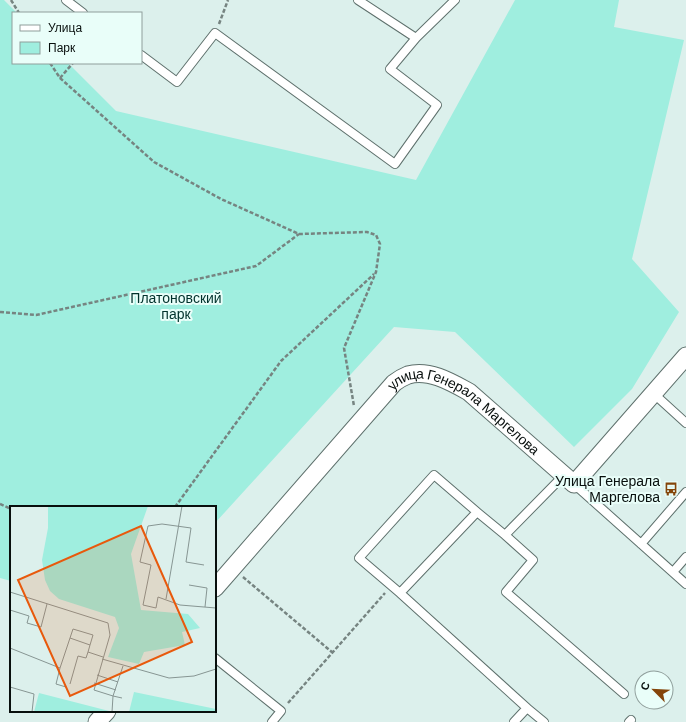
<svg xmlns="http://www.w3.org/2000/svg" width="686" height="722" font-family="Helvetica,sans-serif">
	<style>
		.green { fill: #9feedf }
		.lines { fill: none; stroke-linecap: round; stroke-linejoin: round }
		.lane-casing { stroke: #5e706c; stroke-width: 10 }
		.street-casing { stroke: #5e706c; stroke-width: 19 }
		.path { stroke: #768481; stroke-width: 2.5; stroke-dasharray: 4 2; stroke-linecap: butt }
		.lane { stroke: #fff; stroke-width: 8 }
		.street { stroke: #fff; stroke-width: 17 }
		.labels { text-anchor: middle; stroke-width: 4; stroke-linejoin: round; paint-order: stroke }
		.park-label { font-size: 14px; fill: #01322c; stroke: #e9fef9 }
		.street-label { font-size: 14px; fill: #080f0d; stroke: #e9fef9 }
		.poi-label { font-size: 14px; fill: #080f0d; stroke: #e9fef9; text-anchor: end }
		.inset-road { fill: none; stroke: #879693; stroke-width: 1 }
		.view { fill: #e8590c; fill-opacity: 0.15; stroke: #e8590c; stroke-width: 2 }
		.inset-edge { fill: none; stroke: #080f0d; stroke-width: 2 }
	</style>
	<rect width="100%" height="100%" fill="#dcf0ec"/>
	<path class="green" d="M0,0H4L17,13H13V63H68L116,111L416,180L515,0H619L614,27L684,40L632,259L679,312L632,389L574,447L455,332L394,327L215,523V507H11V581L0,578Z"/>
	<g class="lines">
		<g class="lane-casing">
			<path id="lane" d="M66,0L83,13
				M358,0L416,38
				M141,55L177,82L215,33L395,164L437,105L390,69L416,38L455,0
				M653,393L686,423
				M574,484L686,584
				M505,535L533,560L506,592L624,694
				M641,544L686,492
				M673,572L686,557
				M400,593L359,558L434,475L477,512
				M215,658L281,711L272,722
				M527,708L544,722
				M514,722L527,708L400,593L477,512L505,535L564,475
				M629,722L631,720"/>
		</g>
		<g class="street-casing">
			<g id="street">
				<path id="s1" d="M215,588L394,383C398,380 403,377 408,375C429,369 451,382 469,392L574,484L686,356"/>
				<path d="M97,722L107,711"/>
			</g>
		</g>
		<path class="path" d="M11,0L19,13
			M219,24L228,0
			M50,63L60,78L154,162L221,199L299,234L367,232L376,235L380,244L376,272L344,348L354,406
			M60,78L73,63
			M0,312L36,315L256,266L299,234
			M0,504L11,509
			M175,507L281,361L374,274
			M243,577L333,653
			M288,703L385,593"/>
		<use href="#lane" class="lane"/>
		<use href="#street" class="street"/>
	</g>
	<defs>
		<g id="bus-bare" transform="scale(1.08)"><path d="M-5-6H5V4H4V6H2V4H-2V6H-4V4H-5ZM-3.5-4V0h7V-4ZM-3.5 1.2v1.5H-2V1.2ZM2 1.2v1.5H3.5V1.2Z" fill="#84450a" stroke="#e9fef9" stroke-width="2.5" paint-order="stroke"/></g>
	</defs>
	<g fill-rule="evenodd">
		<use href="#bus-bare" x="671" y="489"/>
	</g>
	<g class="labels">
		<g class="park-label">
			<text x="176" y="303">Платоновский<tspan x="176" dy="16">парк</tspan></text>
		</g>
		<g class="street-label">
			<text dy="5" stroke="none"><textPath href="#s1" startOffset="355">улица Генерала Маргелова</textPath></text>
		</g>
		<g class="poi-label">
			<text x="660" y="486">Улица Генерала<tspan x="660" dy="16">Маргелова</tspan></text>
		</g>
	</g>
	<g transform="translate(10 506)">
		<rect width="206" height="206" fill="#dcf0ec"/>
		<path d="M38,0H138L121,48L131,104L178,108L190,122L172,126L175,139L134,146L129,158L98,151L109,122L105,111L49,93L40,85L35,74L32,54L38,22ZM124,186L206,203V206H119ZM29,187L103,206H24Z" fill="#9feedf"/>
		<path class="inset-road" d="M194,59L176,56L181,22L152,18L138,20L130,56L141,59L133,99L146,102L148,91L170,99L206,102M179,79L197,82L195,101M0,86L98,117L100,129L84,184L103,190L113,160M156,93L172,0M0,104L19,110L17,117L31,121L37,98M60,132L63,123L83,129L80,139M0,142L50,162L60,132L80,139L78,146L93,151M92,153L159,172L184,170L206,163M50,162L46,178L56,181M87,169L108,176M84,177L106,184M60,178L68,150L76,152L78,146M0,181L24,188L22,206M102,206L103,190L112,192"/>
		<path class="view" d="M131,20L182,136L60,190L8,74Z"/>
		<rect width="206" height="206" class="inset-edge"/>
	</g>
	<rect x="12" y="12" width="130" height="52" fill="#e9fef9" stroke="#8f9e9b"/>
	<rect x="20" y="25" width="20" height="6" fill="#ffffff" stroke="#8f9e9b"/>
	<text x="48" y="32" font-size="12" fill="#080f0d">Улица</text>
	<rect x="20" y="42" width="20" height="12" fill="#9feedf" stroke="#8f9e9b"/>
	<text x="48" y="52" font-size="12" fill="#080f0d">Парк</text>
	<g transform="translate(654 690) rotate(294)"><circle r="19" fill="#e9fef9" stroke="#8f9e9b"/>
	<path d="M0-3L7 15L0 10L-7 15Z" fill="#84450a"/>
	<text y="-6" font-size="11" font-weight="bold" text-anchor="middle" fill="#080f0d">С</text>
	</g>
</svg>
